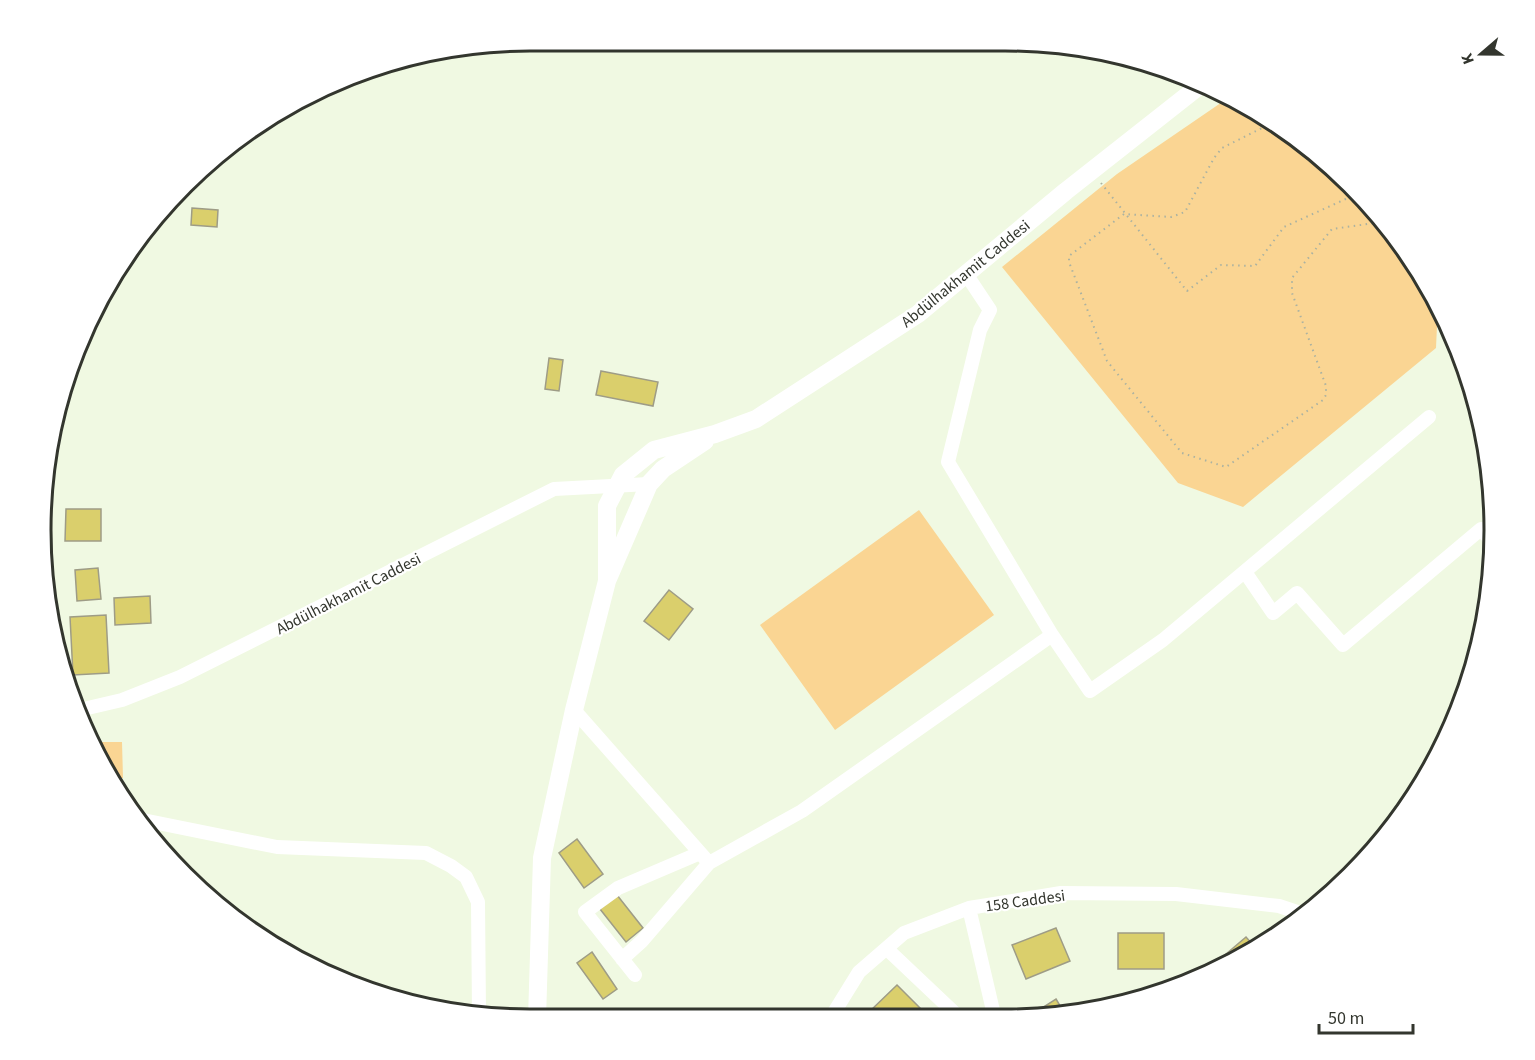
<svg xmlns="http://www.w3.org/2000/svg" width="1535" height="1060" font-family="'Source Sans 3',sans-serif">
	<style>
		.green { fill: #fad593 }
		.building { fill: #dacf6c; stroke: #9e9c86; stroke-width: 1.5 }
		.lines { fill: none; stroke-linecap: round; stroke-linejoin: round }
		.path { stroke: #abb2a1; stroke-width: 2; stroke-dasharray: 1.5 4.5; stroke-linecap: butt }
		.minor { stroke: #fff; stroke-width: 14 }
		.major { stroke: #fff; stroke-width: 18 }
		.labels { text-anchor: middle; stroke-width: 4.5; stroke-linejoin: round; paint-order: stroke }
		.street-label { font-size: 16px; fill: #33362e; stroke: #fff }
		.rim { fill: none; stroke: #33362e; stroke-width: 3 }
	</style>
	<rect width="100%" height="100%" fill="#f0f9e2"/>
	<path class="green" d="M1228,98L1249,106L1351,184L1412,258L1445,320L1437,326L1436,348L1243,507L1178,483L1002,267L1117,174Z
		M919,510L994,615L835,730L760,625Z
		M90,742H122L123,778H114Z"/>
	<path class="building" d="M192,208L218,210L217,227L191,225Z
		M549,358L563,360L559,391L545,389Z
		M601,371L658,382L653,406L596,395Z
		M66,509H101V541H65Z
		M98,568L101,599L77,601L75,570Z
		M669,590L693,609L669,640L644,621Z
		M150,596L151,623L115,625L114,598Z
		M106,615L109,673L73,675L70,617Z
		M577,839L603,874L584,888L559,853Z
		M617,895L643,928L626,942L600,909Z
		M1056,928L1070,961L1026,979L1012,945Z
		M1118,933H1164V969H1118Z
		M1246,937L1254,946L1225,966L1219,960Z
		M592,952L617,989L603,999L577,963Z
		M897,985L924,1012L916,1019H871L866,1015Z
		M1056,999L1065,1014L1028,1017Z"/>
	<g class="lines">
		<path class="path" d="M1272,123L1222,148L1214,158L1185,212L1171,217L1124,214L1069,256V262L1107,361L1182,453L1226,467L1323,400L1326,395V386L1292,293V278L1332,229L1382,222
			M1101,183L1187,291L1221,265L1255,266L1284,227L1359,193"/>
		<path class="minor" d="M1245,572L1273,613L1297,593L1343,645L1481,529L1493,543
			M1052,635L1090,691L1163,640L1429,417
			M79,710L122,700L180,677L554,489L649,484
			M574,710L709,863L802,811L1052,635L948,462L980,330L990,310L966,274
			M143,820L277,847L426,853L451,866L466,877L478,902L479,1014
			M969,908L995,1019
			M887,949L961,1019
			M622,959L642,941L709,863
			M635,975L585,912L618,888L700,853
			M830,1019L859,972L904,933L969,908L1061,893L1176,894L1279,906L1300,913"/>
		<path class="major" d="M607,581V506L623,475L654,450L715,434L756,419L918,314L1066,191L1198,87
			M537,1019L542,858L574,710L607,581L649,484L663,469L705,441"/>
	</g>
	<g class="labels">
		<g class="street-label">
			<text transform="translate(965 273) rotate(-39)" y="6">Abdülhakhamit Caddesi</text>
			<text transform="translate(348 593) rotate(-27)" y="6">Abdülhakhamit Caddesi</text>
			<text transform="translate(1025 900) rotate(-8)" y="6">158 Caddesi</text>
		</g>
	</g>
	<path d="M0 0H1535V1060H0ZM530 51H1005A479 479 0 0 1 1484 530V530A479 479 0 0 1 1005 1009H530A479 479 0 0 1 51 530V530A479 479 0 0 1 530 51Z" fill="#fff" fill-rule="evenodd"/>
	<path class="rim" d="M530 51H1005A479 479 0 0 1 1484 530V530A479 479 0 0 1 1005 1009H530A479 479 0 0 1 51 530V530A479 479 0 0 1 530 51Z"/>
	<g transform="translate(1481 54) rotate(250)" stroke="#ffffff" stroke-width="4.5" paint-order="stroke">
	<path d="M0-4.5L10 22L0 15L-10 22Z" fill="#33362e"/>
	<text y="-9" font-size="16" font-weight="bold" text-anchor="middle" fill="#33362e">K</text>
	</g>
	<path d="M1319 1024v9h94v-9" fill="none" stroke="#33362e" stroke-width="3"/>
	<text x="1328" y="1024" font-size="18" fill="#33362e" stroke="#ffffff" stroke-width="4.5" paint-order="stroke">50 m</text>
</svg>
